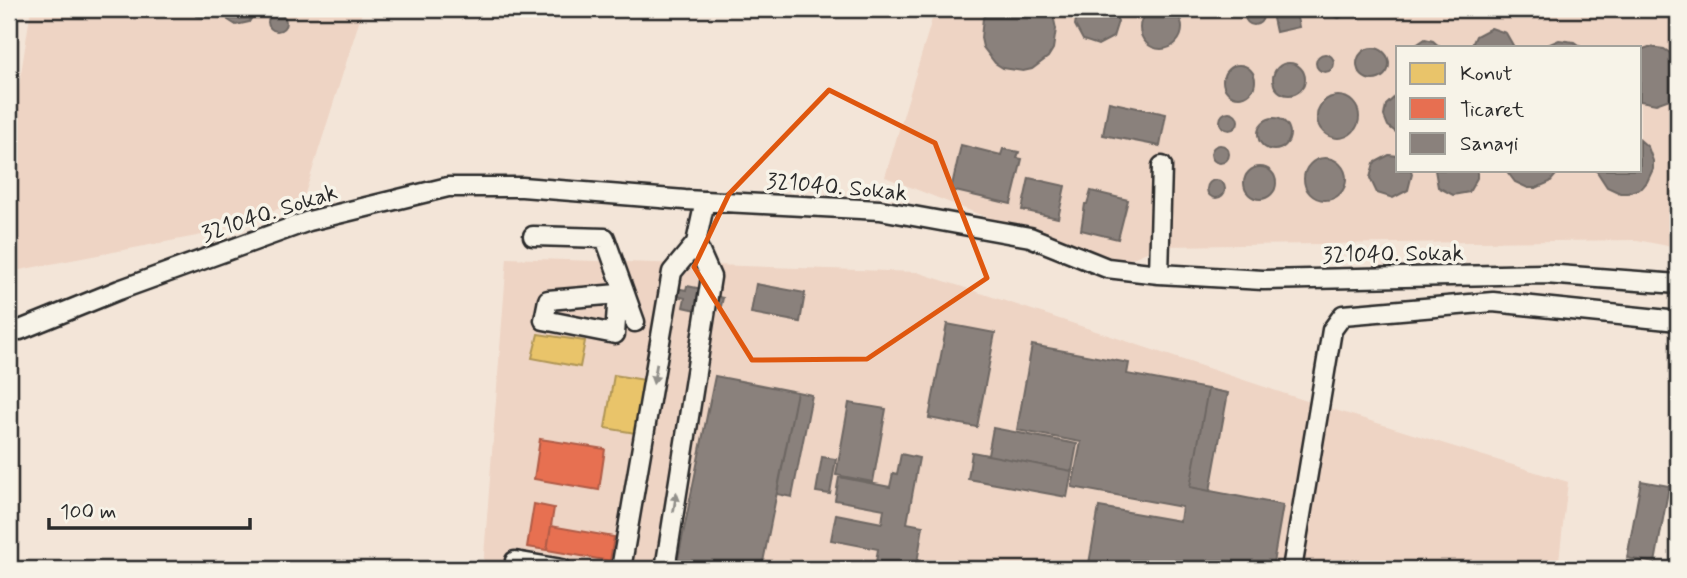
<svg xmlns="http://www.w3.org/2000/svg" width="1687" height="578" font-family="Mynerve,sans-serif">
	<style>
		.built { fill: #eed4c4; fill-rule: evenodd }
		.homes { fill: #e9c46a; stroke: #b09657; stroke-width: 2 }
		.shops { fill: #e76f51; stroke: #af5b46; stroke-width: 2 }
		.industry { fill: #8a817c; stroke: #6e6764; stroke-width: 2 }
		.lines { fill: none; stroke-linecap: round; stroke-linejoin: round }
		.minor-casing { stroke: #2b2b2b; stroke-width: 23 }
		.minor { stroke: #f7f3e8; stroke-width: 18 }
		.oneway { fill: #918f8a }
		.marked { fill: none; stroke: #df570e; stroke-width: 5; stroke-linejoin: round }
		.labels { text-anchor: middle; stroke-width: 7; stroke-linejoin: round; paint-order: stroke }
		.street-label { font-size: 23px; fill: #2b2b2b; stroke: #f7f3e8 }
	</style>
	<rect width="100%" height="100%" fill="#f3e5d8"/>
	<filter id="ink" filterUnits="userSpaceOnUse"><feTurbulence type="fractalNoise" baseFrequency=".0143" numOctaves="2"/><feDisplacementMap in="SourceGraphic" scale="14" xChannelSelector="R" yChannelSelector="G"/><feConvolveMatrix kernelMatrix="1 2 1 2 8 2 1 2 1" color-interpolation-filters="sRGB"/></filter>
	<g filter="url(#ink)">
		<path class="built" d="M31,9H363L303,200L207,234L9,272V151Z
			M935,9H1678V248L1637,240L1161,246L1112,267L885,177ZM1398,47H1640V170H1398Z
			M507,258L917,272L1319,405L1568,482L1558,569H483Z"/>
		<path class="homes" d="M538,334L585,341L580,367L532,358Z
			M614,375L651,381L642,434L605,428Z"/>
		<path class="shops" d="M540,439L605,449L599,490L534,479Z
			M534,504L554,508L547,550L527,547Z
			M551,526L614,537L610,561L547,550Z"/>
		<path class="industry" d="M1140 28a21 21 0 1 1 42 0a21 21 0 1 1-42 0Z
			M1245 16a9 9 0 1 1 18 0a9 9 0 1 1-18 0Z
			M192,9H211L208,15L202,17L196,16Z
			M226,9H253L254,14L249,22L236,25L228,20Z
			M990,9H1047L1054,20L1056,29L1053,49L1048,57L1032,69L1023,71L1003,68L995,63L983,47L981,38L983,18Z
			M1081,9H1112L1118,21L1113,37L1098,45L1083,40L1075,25L1077,14Z
			M1271,9H1295L1299,27L1276,32Z
			M1329,9H1347V10L1344,15L1339,18L1333,16Z
			M268 22a9 9 0 1 1 18 0a9 9 0 1 1-18 0Z
			M1491,28L1506,33L1514,47H1471L1476,36Z
			M1425,39L1433,41L1440,47H1413Z
			M1559,40L1574,42L1581,47H1543Z
			M1649,47L1664,49L1670,53L1678,63V88L1670,99L1656,104L1640,101V50Z
			M1357 64a16 16 0 1 1 32 0a16 16 0 1 1-32 0Z
			M1316 63a9 9 0 1 1 18 0a9 9 0 1 1-18 0Z
			M1273 79a16 16 0 1 1 32 0a16 16 0 1 1-32 0Z
			M1223 81a16 16 0 1 1 32 0a16 16 0 1 1-32 0Z
			M1398,94V134L1388,126L1384,116L1386,105Z
			M1317 117a21 21 0 1 1 42 0a21 21 0 1 1-42 0Z
			M1109,102L1166,114L1160,146L1103,135Z
			M1220 121a9 9 0 1 1 18 0a9 9 0 1 1-18 0Z
			M1258 134a16 16 0 1 1 32 0a16 16 0 1 1-32 0Z
			M1640,140L1648,147L1653,161V169L1647,182L1642,188L1628,193H1620L1607,187L1596,170H1640Z
			M961,145L1001,155L1003,149L1019,152L1017,158L1022,159L1011,204L951,190Z
			M1211 154a9 9 0 1 1 18 0a9 9 0 1 1-18 0Z
			M1389,155L1398,156V170H1411L1412,174L1408,190L1393,198L1377,193L1370,178L1374,163Z
			M1304 179a21 21 0 1 1 42 0a21 21 0 1 1-42 0Z
			M1244 183a16 16 0 1 1 32 0a16 16 0 1 1-32 0Z
			M1435,170H1477V178L1469,192L1453,195L1438,187Z
			M1506,170H1560L1550,182L1536,188H1528L1515,182Z
			M1029,178L1065,186L1058,218L1022,210Z
			M1207 189a9 9 0 1 1 18 0a9 9 0 1 1-18 0Z
			M1091,191L1128,200L1118,239L1081,230L1085,204H1087Z
			M756,284L805,293L800,322L751,313Z
			M667,286L686,290L687,286L702,289L701,293L723,298L721,306L699,301L697,310L683,307L685,298L666,293Z
			M947,324L995,333L977,427L929,418Z
			M1032,345L1129,363L1127,374L1208,389L1190,487L1283,505L1272,569H1088L1099,507L1180,521L1182,507L1072,487L1081,442L1017,430Z
			M715,376L797,392L762,567L774,569H676Z
			M1208,389L1228,393L1210,491L1190,487Z
			M797,392L812,395L792,497L777,494Z
			M849,403L886,409L873,482L836,475Z
			M993,428L1077,444L1072,471L988,455Z
			M972,452L1072,471L1067,497L968,479Z
			M901,454L919,458L907,523L923,526L916,569H875L878,549L831,540L836,514L882,523L884,509L835,500L839,477L890,487L893,473L897,474Z
			M822,457L836,459L830,494L816,492Z
			M1641,481L1669,486L1655,563L1627,558Z"/>
		<g class="lines">
			<g class="minor-casing">
				<path id="minor" d="M533,236L605,238L635,322
					M1159,274L1162,166
					M618,294L615,334L544,320L548,300Z
					M9,330H20L119,290L309,221L448,187H522L685,200L880,210L1030,237L1107,268L1159,274L1263,280L1545,274L1678,284
					M515,569V561L562,569
					M621,569L672,272L696,243L705,201
					M665,569L711,277L696,243
					M1292,569L1332,330L1343,315L1493,302L1678,321"/>
			</g>
			<use href="#minor" class="minor"/>
		</g>
		<defs><path id="oneway-solid" d="M-6-.8H1V-3.2L6.5 0L1 3.2V.8H-6Z" transform="scale(1.75)"/></defs>
		<g class="oneway">
			<use href="#oneway-solid" transform="translate(655 374) rotate(100)"/>
			<use href="#oneway-solid" transform="translate(675 502) rotate(-81)"/>
		</g>
	</g>
	<path class="marked" d="M829,90L935,143L987,278L867,359L752,360L694,267L729,194Z"/>
	<g class="labels">
		<g class="street-label">
			<text transform="translate(837 186) rotate(5)" y="8">321040. Sokak</text>
			<text transform="translate(269 212) rotate(-18)" y="8">321040. Sokak</text>
			<text transform="translate(1393 253) rotate(-1)" y="8">321040. Sokak</text>
		</g>
	</g>
	<rect width="1687" height="578" fill="none" stroke="#f7f3e8" stroke-width="35"/>
	<rect x="18" y="18" width="1652" height="543" fill="none" stroke="#2b2b2b" stroke-width="2.5" filter="url(#ink)"/>
	<rect x="1396" y="46" width="245" height="126" fill="#f7f3e8" stroke="#a5a39c" stroke-width="2"/>
	<rect x="1410" y="63" width="35" height="21" fill="#e9c46a" stroke="#a5a39c" stroke-width="2"/>
	<text x="1460" y="80" font-size="21" fill="#2b2b2b">Konut</text>
	<rect x="1410" y="98" width="35" height="21" fill="#e76f51" stroke="#a5a39c" stroke-width="2"/>
	<text x="1460" y="116" font-size="21" fill="#2b2b2b">Ticaret</text>
	<rect x="1410" y="133" width="35" height="21" fill="#8a817c" stroke="#a5a39c" stroke-width="2"/>
	<text x="1460" y="150" font-size="21" fill="#2b2b2b">Sanayi</text>
	<path d="M49 518v10h201v-10" fill="none" stroke="#2b2b2b" stroke-width="3.5"/>
	<text x="60" y="518" font-size="21" fill="#2b2b2b" stroke="#f7f3e8" stroke-width="5" paint-order="stroke">100 m</text>
</svg>
